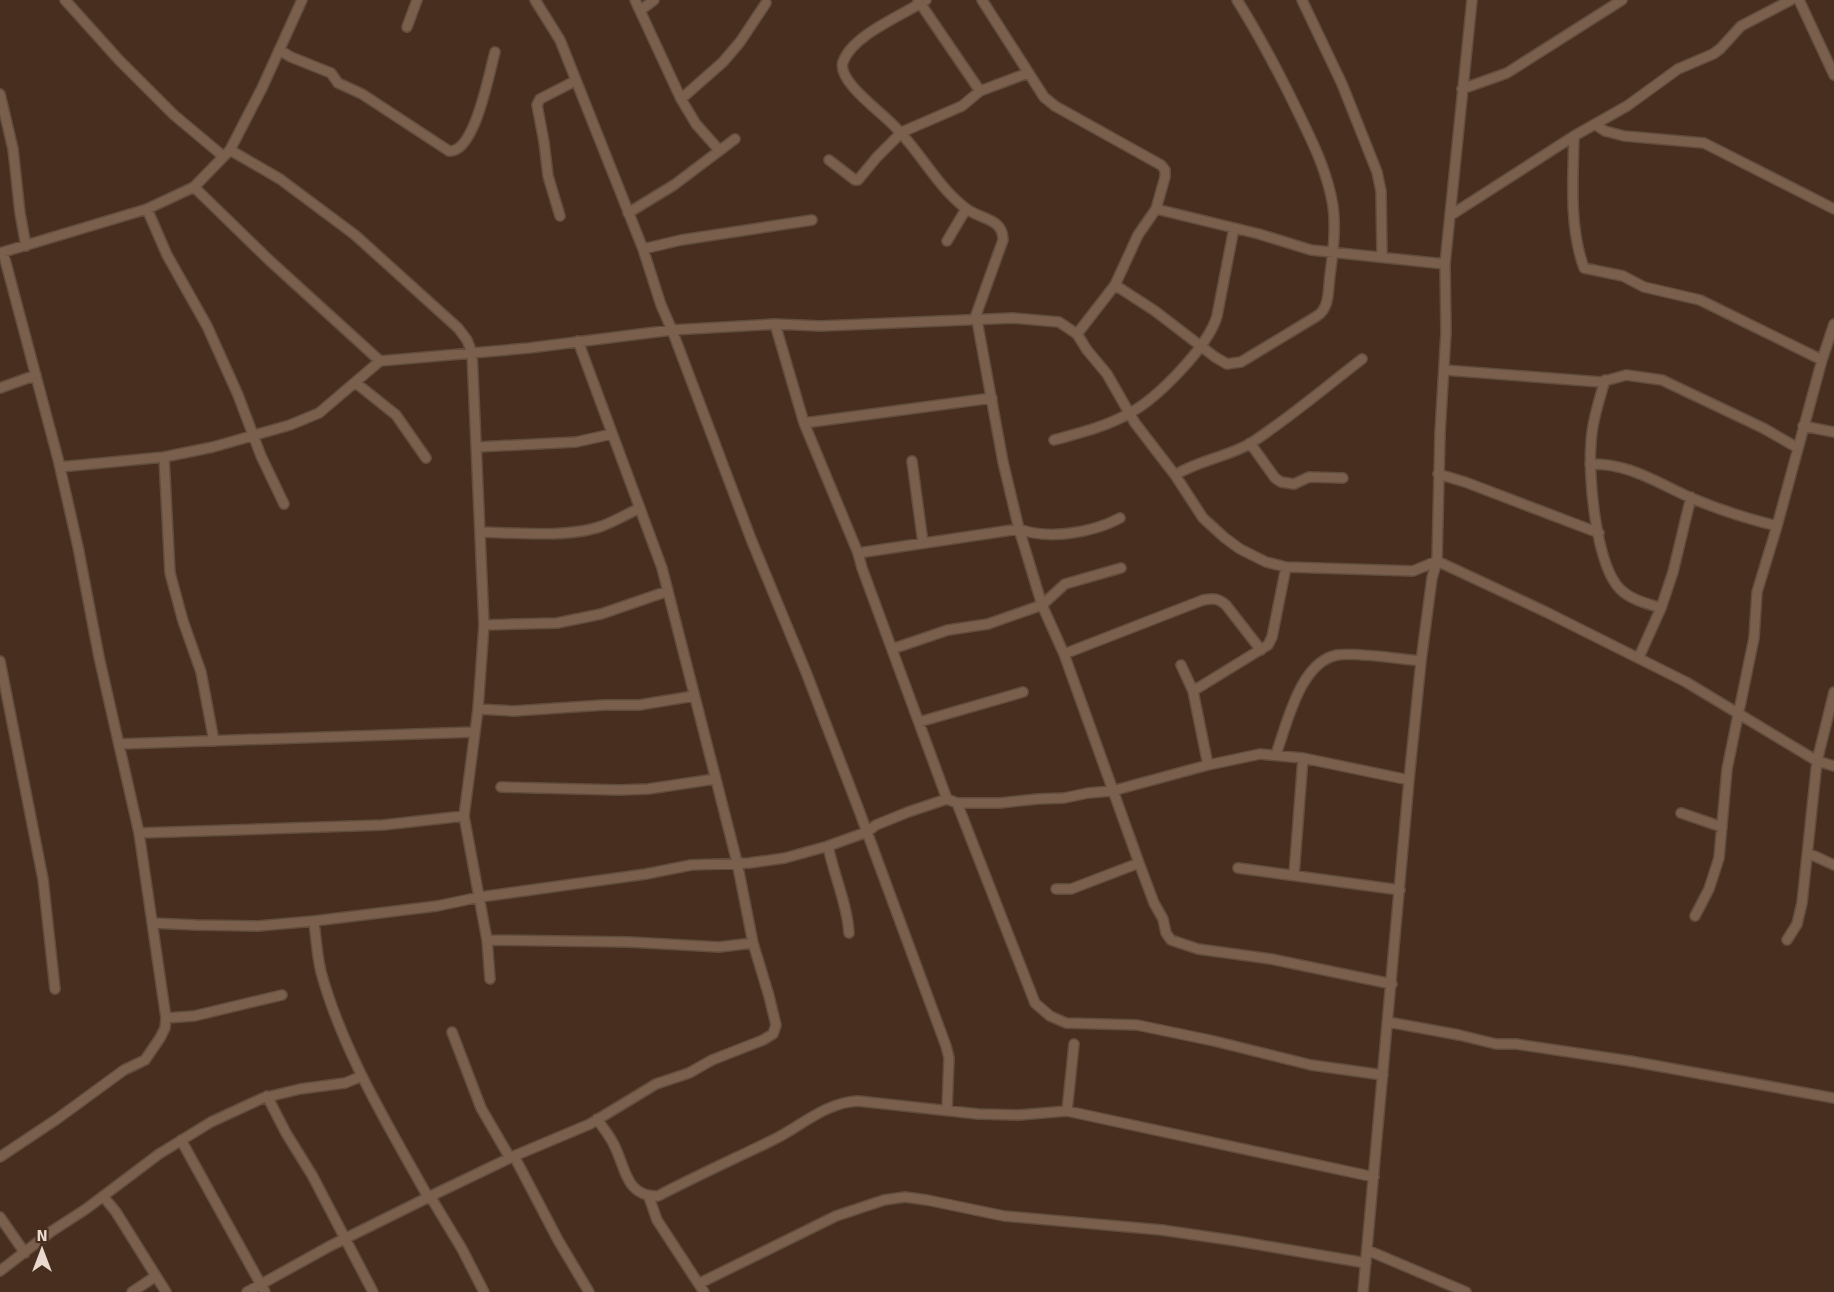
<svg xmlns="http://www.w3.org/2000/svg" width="1834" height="1292" font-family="Signika,sans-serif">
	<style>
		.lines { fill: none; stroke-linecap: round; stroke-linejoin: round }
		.minor-casing { stroke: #614d3e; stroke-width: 12 }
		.minor { stroke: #7a5f4d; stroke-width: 9 }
	</style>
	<rect width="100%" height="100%" fill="#472e1e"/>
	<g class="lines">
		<g class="minor-casing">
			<path id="minor" d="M65,0L119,60L174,115L223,156
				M535,0L560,40L643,249L661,305L672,330L751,539L806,672L857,805L946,1046L949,1058L947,1110
				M635,0L681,99L696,124L719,150
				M918,0L980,91
				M926,0C903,15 852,35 843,62C837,80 877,109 889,121C918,147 934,183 964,207C979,220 1003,217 1003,240L976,315L1003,462L1019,529L1042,605L1064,654L1139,863L1154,903L1163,919L1166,933L1171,940L1198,949L1271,959L1392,984
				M982,0L1044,97L1055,106L1161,165L1165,170V177L1156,209L1138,235L1115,285L1077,334
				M1302,0L1342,84L1377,172L1381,191L1382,256
				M1799,0L1834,75
				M641,10L654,0
				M407,27L417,0
				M279,50L291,57L331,73L338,83L362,94L449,151C475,153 489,73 495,52
				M1462,89L1507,73L1622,0
				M0,94L13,149L20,213L26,246
				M681,99L723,62L740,42L766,3
				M1596,125L1605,131L1624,136L1704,143L1834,209
				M1574,136C1573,179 1569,227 1584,268L1623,276L1644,287L1700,300L1822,360
				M230,150L280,179L355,235L458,328L467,340L472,353L484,625L478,709L464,816L487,940L490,979
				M829,160L855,180H858L877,157L902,132L962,106L980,91L1028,73
				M194,187L269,260L380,361
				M147,209L167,255L207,326L238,395L261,456L284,504
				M1156,209L1259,234L1311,250L1445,264
				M628,213L674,185L735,139
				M1451,215L1574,136L1627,106L1678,69L1713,54L1720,49L1741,26L1791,0
				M560,216L548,176L544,142L537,105L540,99L575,81
				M947,241L966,209
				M643,249L681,240L812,220
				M0,253L147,209L194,187L230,150L262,88L302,0
				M1115,285L1155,311L1215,357L1227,364L1241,362L1317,316C1330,308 1328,289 1330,275C1333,253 1336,229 1333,206C1327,170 1312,141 1296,108C1278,71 1259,35 1237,0
				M775,324L804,423L858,553L862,568L947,799L957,803L1035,1003L1050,1016L1066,1023L1137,1025L1214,1041L1311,1065L1383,1075
				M1444,370L1601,382L1626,375L1662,380L1763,428L1798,448
				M1605,380C1599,401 1592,422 1591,443C1588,476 1596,565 1620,589C1631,600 1646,603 1661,608
				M356,383L396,415L426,458
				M0,388L36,375
				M804,423L992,398
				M1803,426L1834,432
				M1054,440C1079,433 1105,427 1128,414C1157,399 1208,347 1217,316L1234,228
				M1250,443L1275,478L1281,482L1294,484L1309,477L1343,478
				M477,447L576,442L612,434
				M164,457L170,573L183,621L201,672L214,741
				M912,461L923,543
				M1590,464C1628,463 1656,482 1689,497C1717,509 1748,519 1777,526
				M60,467L164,457L213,447L290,425L319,413L380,361L529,348L672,330L775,324L821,326L1013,318L1059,322L1077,334L1087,350L1107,374L1135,423L1175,475L1203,518L1225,538L1240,549L1266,562L1286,567L1413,571L1437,561L1546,612L1686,682L1817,761L1834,766
				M1438,474L1465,482L1599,533
				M1175,475C1199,460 1228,457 1251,443C1288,419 1327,386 1362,359
				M481,532C515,533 569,538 602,526C615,521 627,514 640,508
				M858,553L1019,529C1048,540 1092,533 1120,518
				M484,625L557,623L601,614L668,591
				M892,649L948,630L988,624L1042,605L1065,584L1121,568
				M1064,654L1203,600C1213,598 1218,598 1226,605L1261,650
				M1639,657L1661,608L1673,572L1691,497
				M0,661L43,879L55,989
				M1181,665L1193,691L1208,765
				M1193,691L1268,645L1272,637L1286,567
				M478,709L514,711L604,705H639L694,696
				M919,722L1023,692
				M119,744L474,732
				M1276,754C1287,724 1300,662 1337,655C1357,652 1400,659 1421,661
				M501,787L619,790L648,789L715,779
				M957,803H1000L1037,799L1064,798L1088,793L1112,791L1208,765L1260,754L1303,758L1409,780
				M1681,813L1722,827
				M139,833L383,825L464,816
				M828,846C834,876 847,903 849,933
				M1808,853L1834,865
				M1238,868L1400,890
				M1294,875L1303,758
				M1056,889H1071L1139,863
				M1695,916L1709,889L1719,858L1727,769L1754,638L1757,592L1777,526L1822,360L1834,324
				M314,921C316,938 317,956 321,972C343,1052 388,1125 428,1197
				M152,923L196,925L258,926L314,921L437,906L480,897L646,874L691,865L749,863L785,858L828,846L867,832L876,825L908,812L947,799
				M487,940L629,942L719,947L753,943
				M1787,940L1797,924L1802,903L1817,761L1834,692
				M166,1018L194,1016L282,995
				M1388,1022L1459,1035L1496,1044H1516L1630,1061L1834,1098
				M452,1032L481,1108L510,1158
				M267,1096L286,1133L312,1175L373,1292
				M1067,1111L1074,1044
				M597,1119C603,1128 611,1137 615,1147C626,1169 626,1197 658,1196C696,1176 736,1158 775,1139C802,1125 827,1102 858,1101L978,1114L1019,1115L1067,1111L1374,1177
				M181,1140L265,1292
				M514,1156L558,1240L589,1292
				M0,1157L57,1119L124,1070L145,1060L160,1038L165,1028L166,1018L139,833L99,657L78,547L58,459L3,252
				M103,1196L116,1212L166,1292
				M430,1196L462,1249L484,1292
				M649,1197L657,1220L704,1292
				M0,1217L25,1253
				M1367,1250L1466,1292
				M0,1271L52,1231L86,1209L159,1154L211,1122L263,1098L300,1089L345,1083L362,1076
				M700,1283L836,1216L884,1200L905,1197L927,1200L1004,1216L1162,1230L1237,1241L1366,1263
				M132,1292L156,1276
				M247,1292L330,1246L437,1193L514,1156L590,1124L656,1084L689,1073L712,1060L763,1040L773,1034L776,1025L769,996L753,943L737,862L662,568L578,341
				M1363,1292L1409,780L1421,661L1432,578L1437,561L1440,433L1446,332L1445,264L1472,0"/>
		</g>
		<use href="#minor" class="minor"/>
	</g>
	<g transform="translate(42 1250)" stroke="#472e1e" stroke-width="4.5" paint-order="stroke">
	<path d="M0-4.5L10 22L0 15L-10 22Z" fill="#e9d9cf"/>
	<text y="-9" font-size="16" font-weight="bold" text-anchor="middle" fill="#e9d9cf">N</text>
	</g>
</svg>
